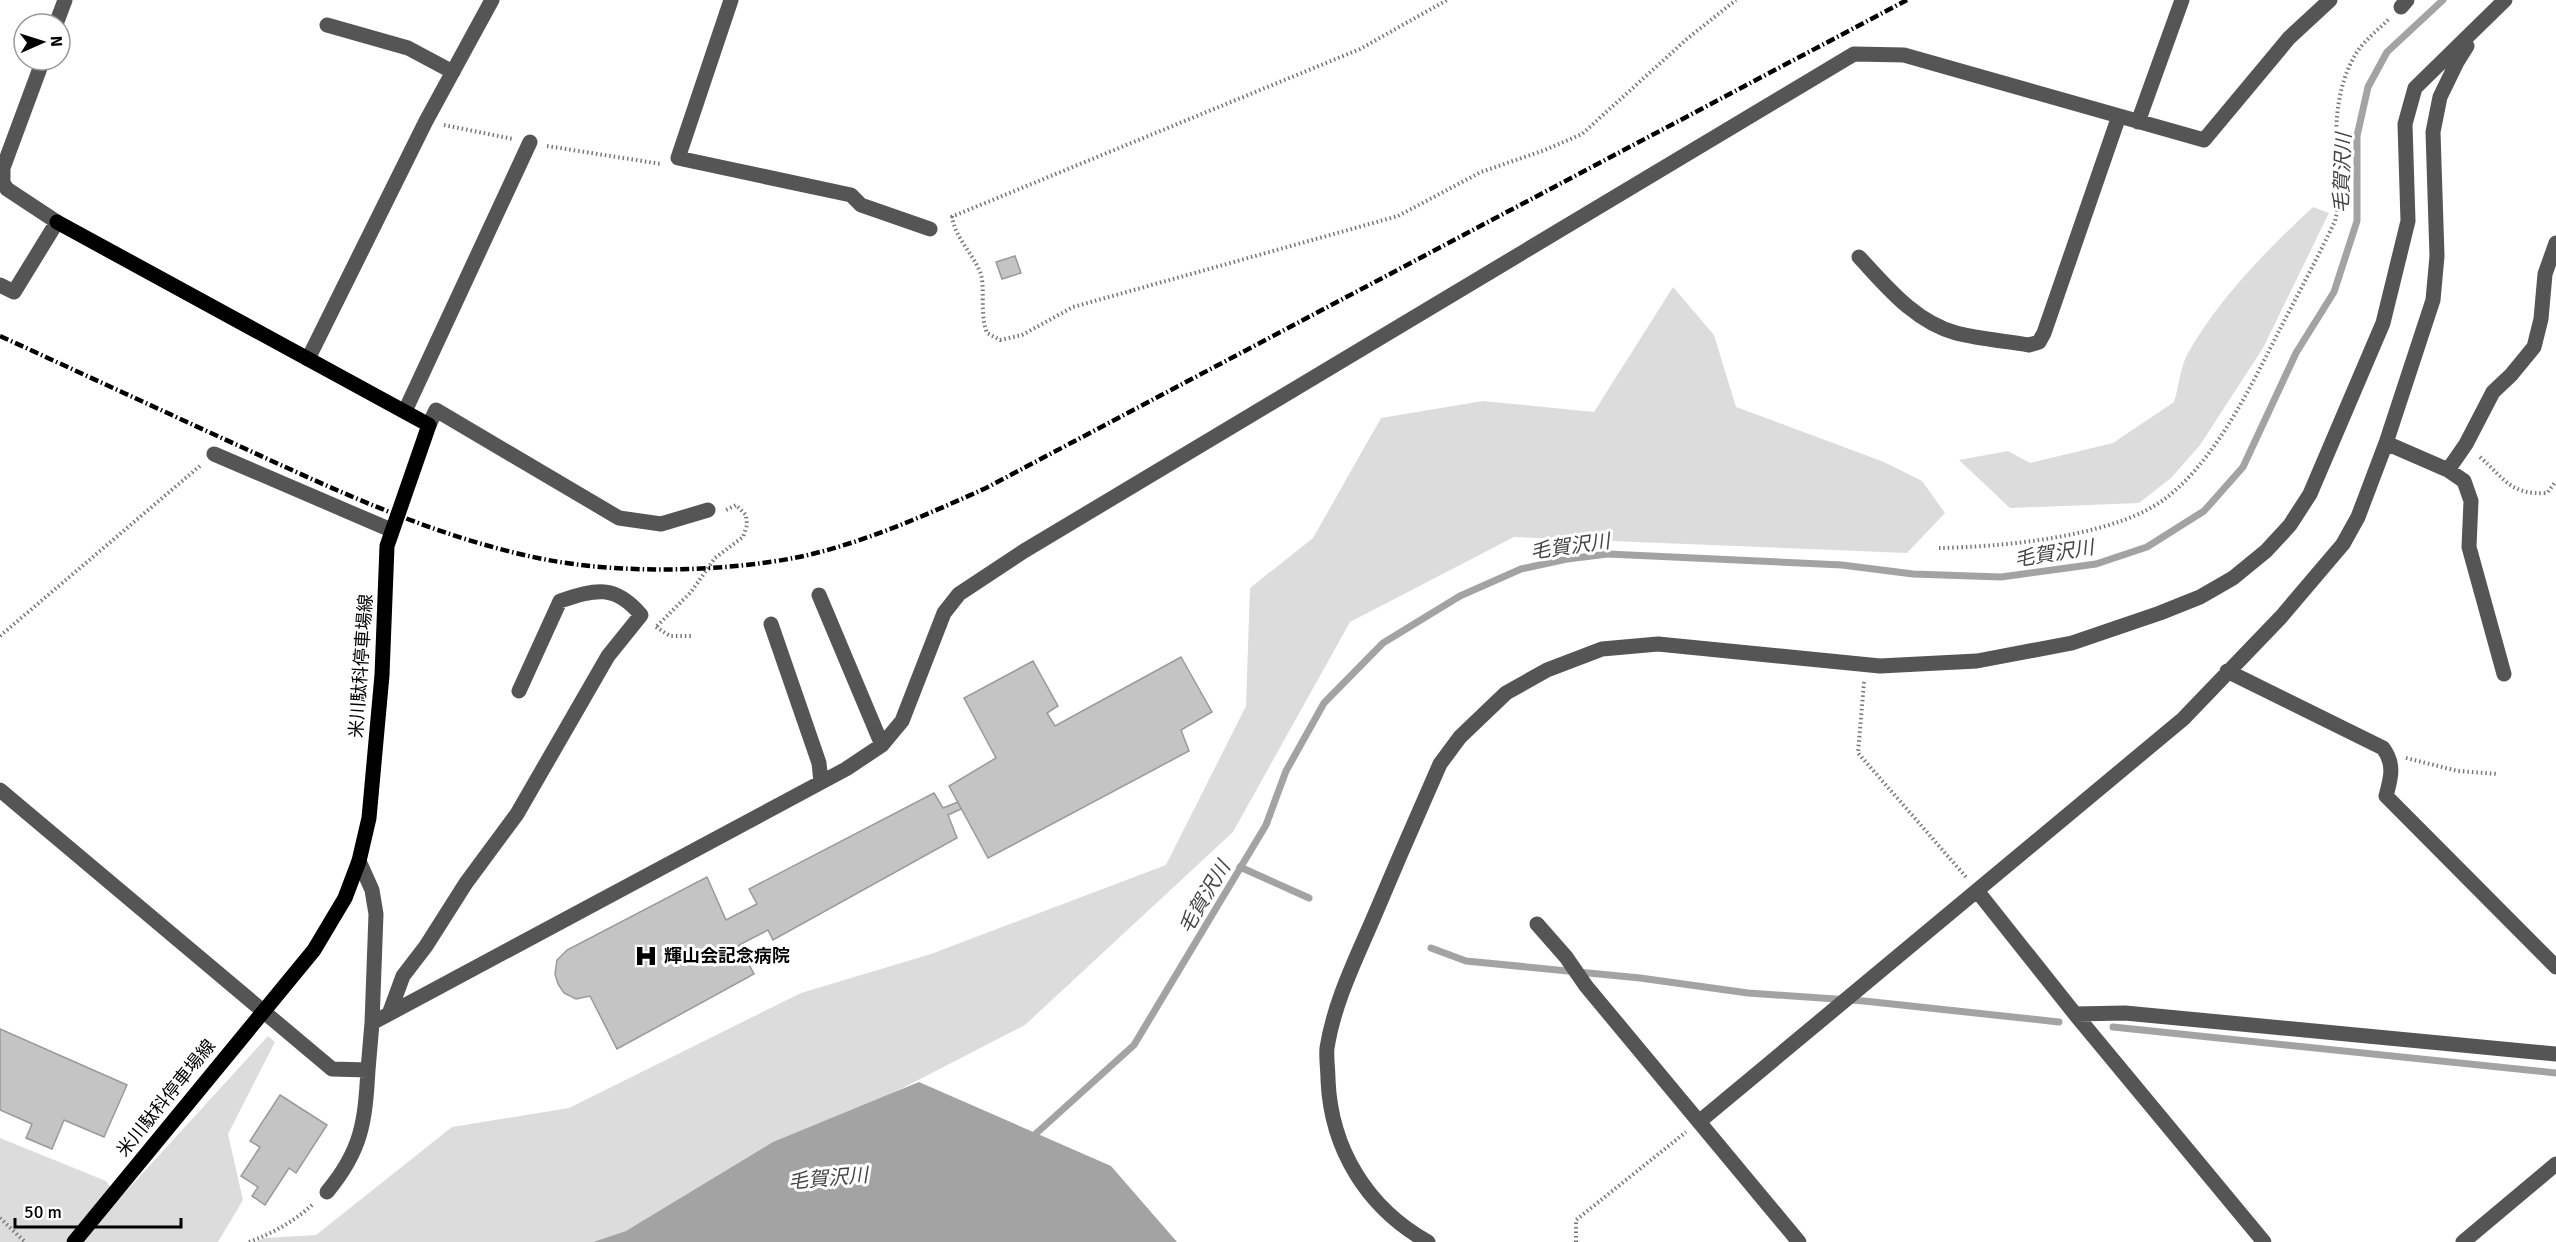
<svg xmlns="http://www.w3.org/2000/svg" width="2556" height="1242" font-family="Signika,'Noto Sans JP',sans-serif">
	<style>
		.green { fill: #dcdcdc }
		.water { fill: #a3a3a3 }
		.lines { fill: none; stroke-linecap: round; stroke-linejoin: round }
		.stream { stroke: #a3a3a3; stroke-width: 7 }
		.building { fill: #c4c4c4; stroke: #999; stroke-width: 1.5 }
		.path { stroke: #777; stroke-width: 4; stroke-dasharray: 1.5 3; stroke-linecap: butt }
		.minor { stroke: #555; stroke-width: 15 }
		.major { stroke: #000; stroke-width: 15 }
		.rail { stroke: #000; stroke-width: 4.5; stroke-dasharray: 9 3 1.5 3; stroke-linecap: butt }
		.labels { text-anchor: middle; stroke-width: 6; stroke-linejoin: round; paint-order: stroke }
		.street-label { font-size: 18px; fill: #000; stroke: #fff }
		.poi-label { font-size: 18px; font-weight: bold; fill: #000; stroke: #fff; text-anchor: start }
		.water-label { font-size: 20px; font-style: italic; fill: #444; stroke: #fff }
	</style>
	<rect width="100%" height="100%" fill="#fff"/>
	<path class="green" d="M2313,207L2329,213L2263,348L2200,445L2171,478L2139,503L2010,508L1959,460L2008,451L2030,463L2113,443L2174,402C2179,387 2180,367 2188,353C2220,297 2267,250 2313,207Z
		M1673,287L1714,335L1736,407L1884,462L1922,481L1945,513L1907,553L1514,537L1350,622L1233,832L1025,1025L626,1231L593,1242H255L265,1238L316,1235L452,1127L569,1108L801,993L931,954L1166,865L1246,706L1250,588L1313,538L1381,418L1483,401L1594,412Z
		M268,1036L275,1042L228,1134L243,1200L218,1242H0V1138L106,1181L119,1199Z"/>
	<path class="water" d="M919,1082L1111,1166L1177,1242H593L626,1231L773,1142Z"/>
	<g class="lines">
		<path class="stream" d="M1240,867L1309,898
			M1431,948L1466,961L1640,978L1748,993L1864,1001L2059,1022
			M2113,1027L2556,1073
			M1030,1139L1134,1045L1266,825L1286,771L1324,703L1383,643L1460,596L1521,569L1567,559L1608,554L1842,565L1913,574L2001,577L2096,564L2147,547L2204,511L2243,467L2296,353L2334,292L2357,221V136L2368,87L2387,52L2443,0"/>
	</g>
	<path class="building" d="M1015,256L1021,273L1002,279L996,262Z
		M1181,657L1212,712L1181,730L1189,751L988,858L949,786L996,758L964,698L1033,661L1058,706L1047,713L1055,726Z
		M934,793L943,808L958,802L961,809L948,815L957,838L773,940L768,930L739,945L754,974L617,1049L590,996L576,999L564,993L558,984L555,974L557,960L567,950L707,877L726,920L757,904L749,889Z
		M0,1029L127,1085L104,1137L64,1120L52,1149L26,1138L32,1124L0,1110Z
		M280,1095L327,1125L296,1173L289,1168L265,1205L252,1196L258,1187L241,1176L260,1147L250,1141Z"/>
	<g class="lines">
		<path class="path" d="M444,125L513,139
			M547,146L661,164
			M952,216C955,238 972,252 980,272C986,286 979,313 987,333L1000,340L1022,335L1073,307L1398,216L1481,172L1545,150L1582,134L1688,38L1736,0
			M951,217L1360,49L1447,0
			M2480,457C2505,479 2510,495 2547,493L2556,481
			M1939,548C1999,547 2091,538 2145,511C2207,481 2251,386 2281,327C2299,292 2318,257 2335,221L2338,208C2337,156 2328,98 2357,52C2365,40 2379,29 2390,18
			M657,626L691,592L715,558L743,537L747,525L746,515L736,505L724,511
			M656,627L670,636H692
			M0,636L201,465
			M1864,682L1858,753L1966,877
			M2406,758L2458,771L2498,774
			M0,1218L25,1242
			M249,1242C273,1233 295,1221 313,1204
			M1576,1242V1220L1686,1132"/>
		<path class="minor" d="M731,0L678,158L851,195L861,205L930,229
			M2401,7L2407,0
			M56,24L65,0
			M327,25L408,48L453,72
			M2138,122L2182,0
			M1859,257C1887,287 1915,322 1956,333C1980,339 2005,341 2029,345L2039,342L2044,333L2119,116
			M0,285L14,292L57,222L7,189L3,183V168L43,60
			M308,359L426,121L492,0
			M405,411L530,142
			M429,425L436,410L619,518L661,524L708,510
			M2386,443L2448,470L2464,481L2471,501L2469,547L2504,674
			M214,454L391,530
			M2448,470L2466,444L2493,392L2511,375L2534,347L2541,319L2545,274L2556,243
			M819,595L882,745
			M771,624L819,763L821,782
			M2227,671L2383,748C2395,764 2391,778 2386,796L2556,967
			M0,790L332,1069L368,1070L372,1023L846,769L882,745L902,721L944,613L959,594L1024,551L1854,54L1904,55L2204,140L2289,38L2330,0
			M359,861L372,890L376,914L372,1023
			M1978,892L2075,1014L2264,1242
			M1537,924L1566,957L1586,986L1799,1242
			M389,1014L403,976L426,946L466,883L517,814L608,656L641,615C615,584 596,589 560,601L519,691
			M2075,1014L2125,1013L2556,1054
			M1700,1121L2183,719L2281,617L2343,544L2358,517L2386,443L2433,300L2437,256L2433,132L2440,97L2457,62L2467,46
			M327,1192C362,1150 365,1122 368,1070
			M1428,1242C1367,1208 1331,1149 1328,1080C1328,1069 1326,1058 1327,1048C1334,1003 1355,961 1373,919C1395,867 1417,816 1440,764L1460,737L1506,693L1547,670L1602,649L1658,644L1880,666L1977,661L2072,643L2160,613L2200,597L2233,578L2266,551L2290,525L2310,494L2383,323L2408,221L2405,124L2415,88L2505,0
			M2463,1242L2556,1164"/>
		<path class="major" d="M57,222L429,425L387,546L382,675L369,818L359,861L345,898L314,950L74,1242"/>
		<path class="rail" d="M0,336C83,374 165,412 248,450C344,494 443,540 548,560C623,574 724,572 799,557C864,543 926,515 986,488L1907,0"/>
	</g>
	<defs>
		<g id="hospital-bare" transform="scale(1.8)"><path d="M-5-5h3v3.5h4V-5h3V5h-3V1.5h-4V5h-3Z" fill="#000" stroke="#fff" stroke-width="2.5" paint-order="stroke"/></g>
	</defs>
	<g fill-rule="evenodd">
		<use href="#hospital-bare" x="646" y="956"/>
	</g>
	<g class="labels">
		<g class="street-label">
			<text transform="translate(361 666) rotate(-86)" y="6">米川駄科停車場線</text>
			<text transform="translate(166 1098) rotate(-51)" y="6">米川駄科停車場線</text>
		</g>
		<g class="poi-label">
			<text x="664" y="962">輝山会記念病院</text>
		</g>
		<g class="water-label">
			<text transform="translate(2342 173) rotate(-88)" y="7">毛賀沢川</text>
			<text transform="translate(1570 546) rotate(-8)" y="7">毛賀沢川</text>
			<text transform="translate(2054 553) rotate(-9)" y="7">毛賀沢川</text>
			<text transform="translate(1204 897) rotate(-59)" y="7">毛賀沢川</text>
			<text transform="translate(828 1178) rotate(-5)" y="7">毛賀沢川</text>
		</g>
	</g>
	<g transform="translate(42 42) rotate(87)"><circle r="28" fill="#ffffff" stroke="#999999" stroke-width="1.5"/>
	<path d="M0-4.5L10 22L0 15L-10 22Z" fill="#000000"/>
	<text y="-9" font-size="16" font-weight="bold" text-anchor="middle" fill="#000000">N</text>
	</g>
	<path d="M15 1218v9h166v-9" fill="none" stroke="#000000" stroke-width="3"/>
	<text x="24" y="1218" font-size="18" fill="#000000" stroke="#ffffff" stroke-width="4.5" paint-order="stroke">50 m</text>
</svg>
